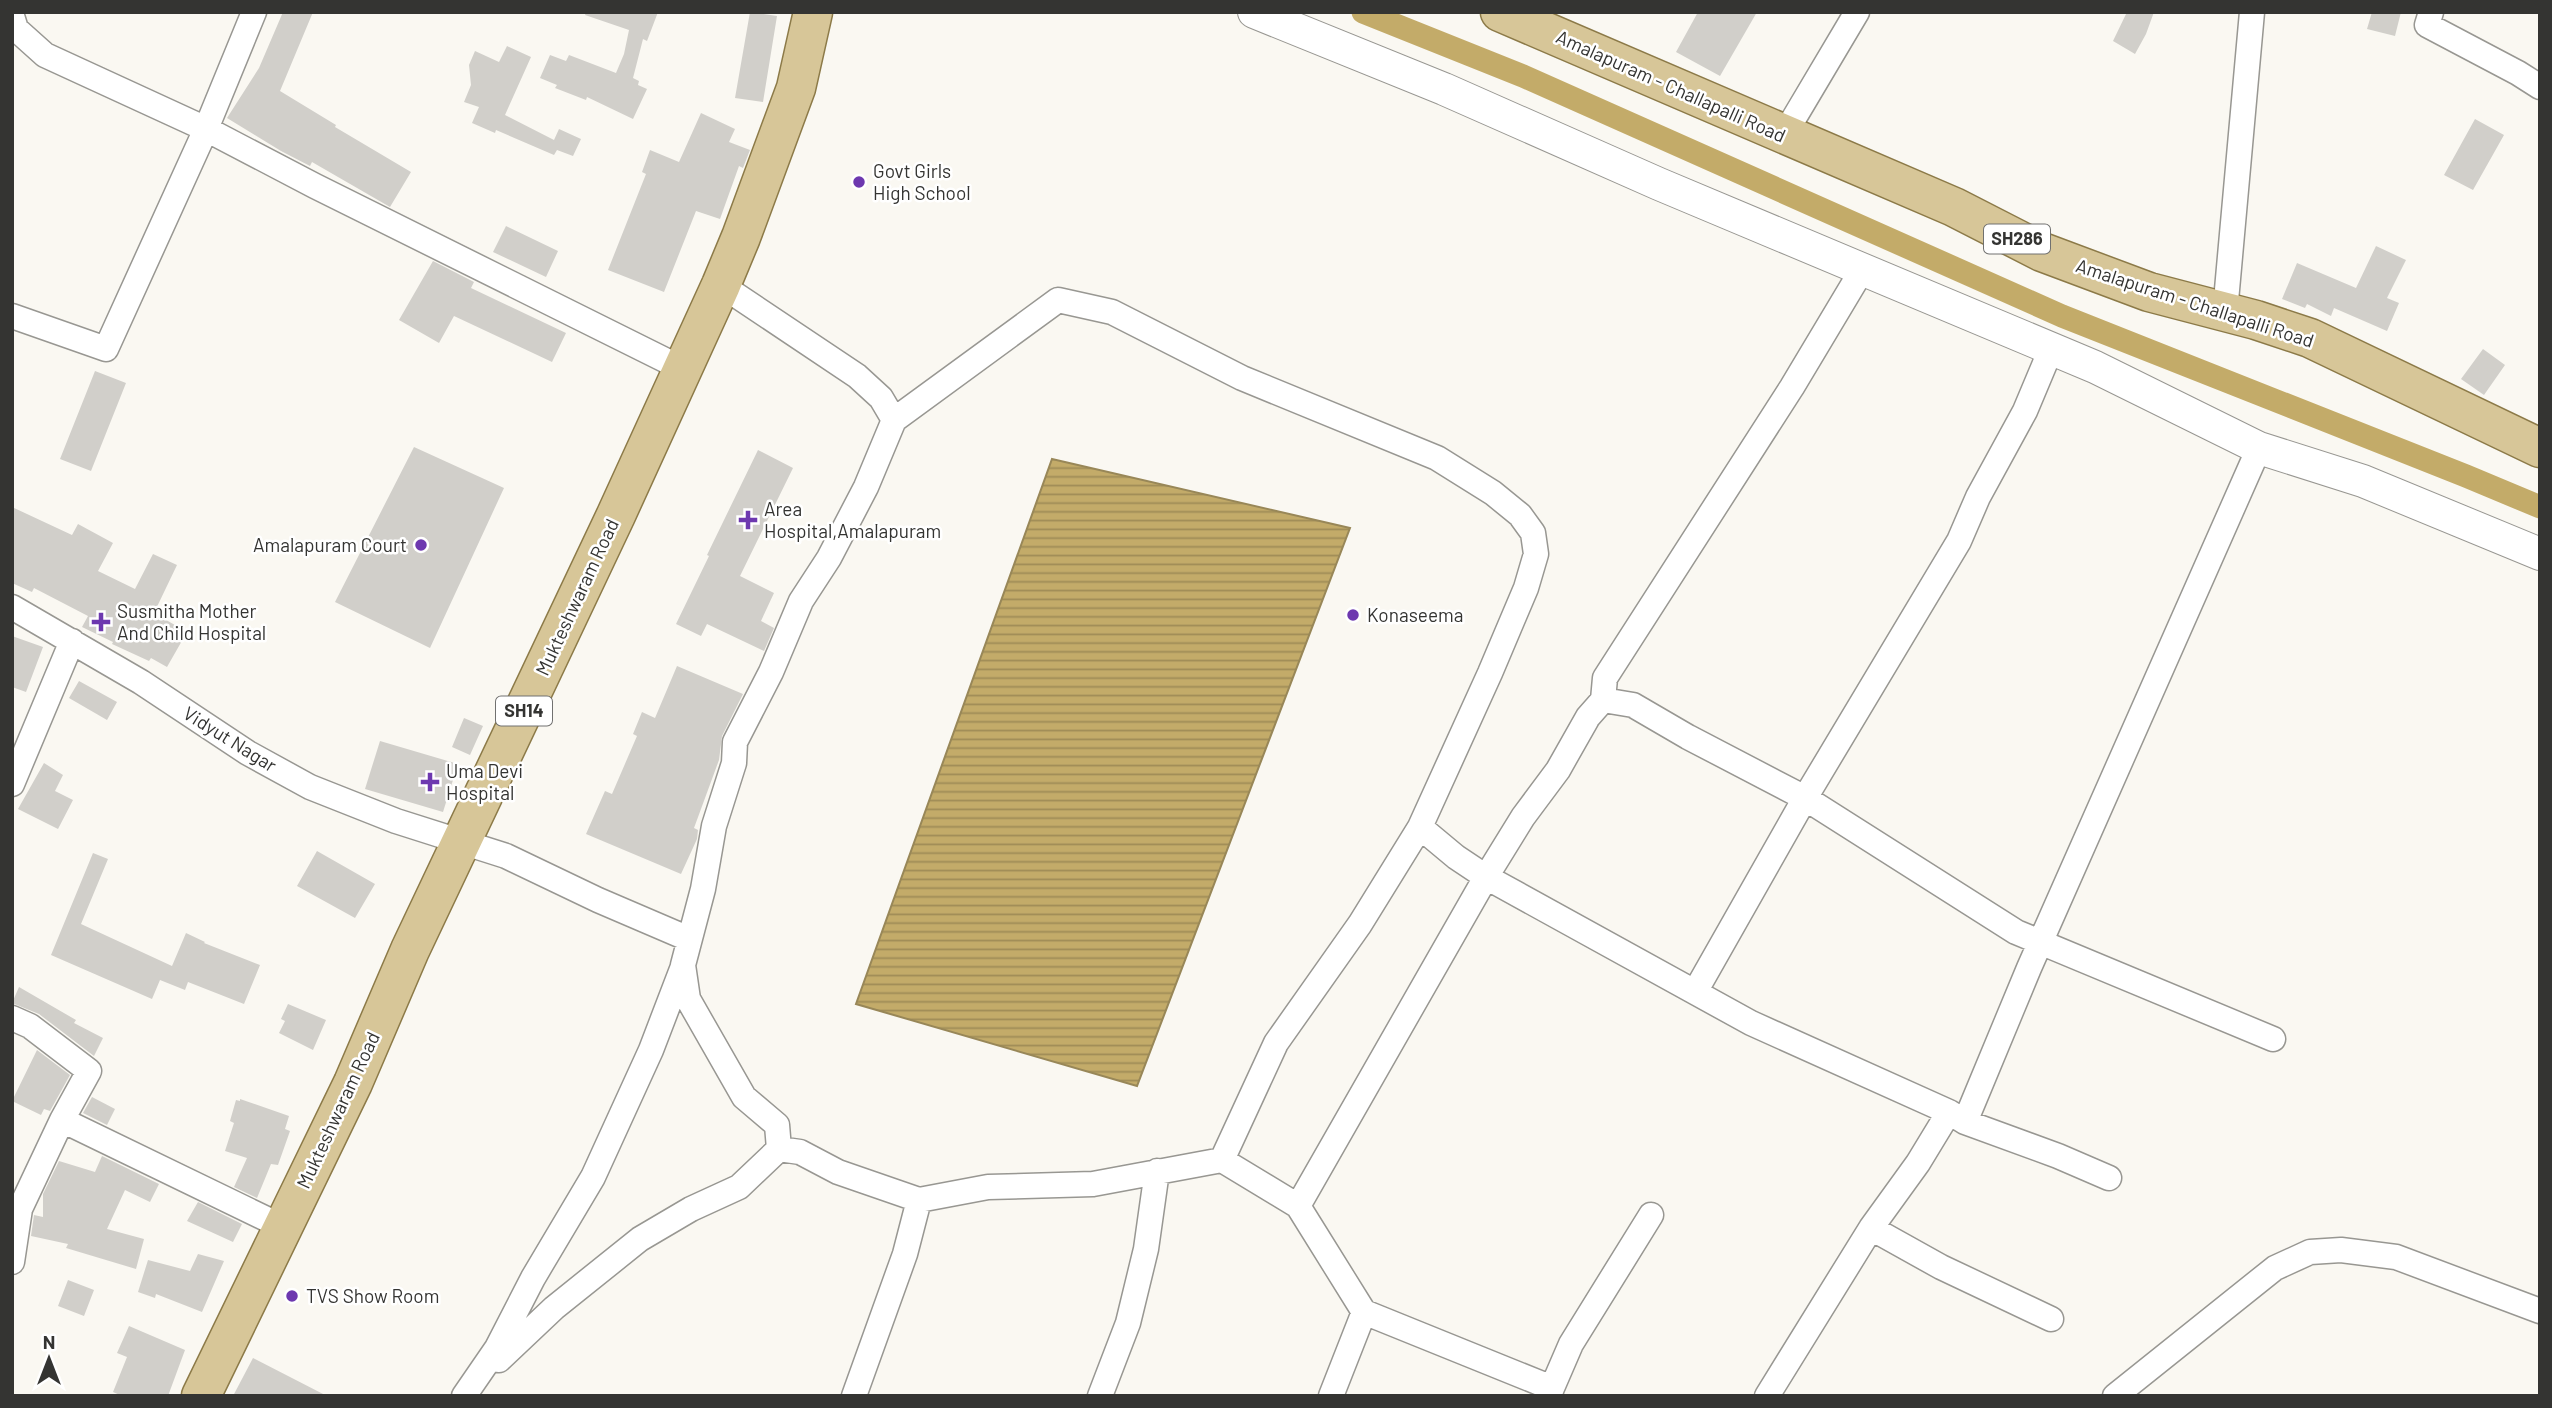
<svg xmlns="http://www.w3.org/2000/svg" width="2552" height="1408" font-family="Barlow,sans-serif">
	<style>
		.water { fill: url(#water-rules); stroke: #988758; stroke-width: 2 }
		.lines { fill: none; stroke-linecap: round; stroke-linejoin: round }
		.canal { stroke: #c3ab69; stroke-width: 23 }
		.building { fill: #d1cfca }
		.minor-casing { stroke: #989792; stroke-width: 27 }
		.tertiary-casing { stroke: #989792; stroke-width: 34 }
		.primary-casing { stroke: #8c7a48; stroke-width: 41 }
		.minor { stroke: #fff; stroke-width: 24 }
		.tertiary { stroke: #fff; stroke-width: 32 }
		.primary { stroke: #d7c698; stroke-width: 38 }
		.poi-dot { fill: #6d38af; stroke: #fff; stroke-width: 2.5 }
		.labels { text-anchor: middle; stroke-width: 5; stroke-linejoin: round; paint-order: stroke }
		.shield { fill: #fff; stroke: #717170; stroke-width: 2 }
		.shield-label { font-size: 18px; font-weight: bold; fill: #343432 }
		.street-label { font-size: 19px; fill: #343432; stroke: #fff }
		.poi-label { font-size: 19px; fill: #343432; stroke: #fff; text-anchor: start }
	</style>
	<defs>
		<pattern id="water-rules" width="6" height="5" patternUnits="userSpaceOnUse" patternTransform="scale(1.75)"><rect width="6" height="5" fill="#c3ab69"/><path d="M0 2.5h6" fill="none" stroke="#9f8c57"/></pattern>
	</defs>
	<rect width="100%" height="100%" fill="#faf8f2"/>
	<path class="water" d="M1052,459L1350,528L1137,1086L856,1004Z"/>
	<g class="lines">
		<path class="canal" d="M1363,12L1523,76L2062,316L2466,476L2540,507"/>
	</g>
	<path class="building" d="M283,12H313L280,91L336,125L335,127L411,172L390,207L312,162L310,166L281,151L227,118L259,68Z
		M586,12H658L647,41L643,39L633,78L639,81L638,85L647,89L633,119L587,97L586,100L555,88L557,85L540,78L550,55L566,61L569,55L616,73L624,54L629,30L585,15Z
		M750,12L777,16L763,102L735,98Z
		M1698,12H1757L1720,76L1676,52Z
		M2127,12H2154L2146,34L2135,54L2113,41Z
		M2372,12H2401L2395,36L2367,29Z
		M507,46L531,57L505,115L554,140L559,129L581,139L573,156L557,150L554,155L496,130L495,133L472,123L479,107L464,102L471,85L469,65L475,51L499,62Z
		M701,113L735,129L729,142L750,150L743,168L739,166L720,219L696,211L664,292L608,270L646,174L642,172L650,150L679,162Z
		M2475,119L2504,135L2473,190L2444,175Z
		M506,226L558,251L546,277L493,252Z
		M2376,246L2406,260L2387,298L2399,303L2387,331L2334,308L2331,316L2307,304L2305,308L2282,299L2297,263L2356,288Z
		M433,261L474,282L471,288L566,333L552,362L454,316L439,343L399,320Z
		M2483,349L2505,365L2484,395L2461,379Z
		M95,371L126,383L91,471L60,459Z
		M414,447L504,488L430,648L335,602Z
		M758,450L793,468L740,576L774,593L761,621L774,628L764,651L707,624L701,636L676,624L709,556L707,555Z
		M12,507L72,535L78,524L113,543L98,571L135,589L153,554L177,565L154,613L187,632L167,667L151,658L149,661L112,644L113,642L82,627L88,616L34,588L32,592L12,583Z
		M12,636L43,647L26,692L12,687Z
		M677,666L743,694L722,736L719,760L694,828L698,830L697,839L681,874L586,834L605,791L612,794L637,736L633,734L642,712L655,718Z
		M79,681L117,702L107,720L69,698Z
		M464,718L483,726L470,755L452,747Z
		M380,741L458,764L443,812L365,789Z
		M44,763L63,775L55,791L73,800L58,829L18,809Z
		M317,851L375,884L355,918L297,886Z
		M93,853L108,859L81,924L172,966L186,933L205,942L204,943L260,965L244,1004L188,982L185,990L160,980L152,999L51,955Z
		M19,987L76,1020L74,1023L103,1038L94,1056L39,1014L12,1003Z
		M288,1004L326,1020L313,1050L279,1033L285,1021L281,1019Z
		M37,1050L70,1075L50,1111L44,1109L41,1115L12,1101Z
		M92,1097L115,1109L107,1125L83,1113Z
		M240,1099L289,1116L285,1129L290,1131L278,1165L271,1164L257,1198L234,1187L247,1158L225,1151L234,1123L230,1121L236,1100L240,1101Z
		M102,1156L159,1184L150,1202L125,1190L107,1229L144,1239L136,1269L66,1248L68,1244L31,1236L34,1215L43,1217V1194L59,1161L95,1172Z
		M198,1202L242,1224L233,1242L187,1221Z
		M198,1254L224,1261L202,1312L156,1294L155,1298L138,1292L148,1260L190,1271Z
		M68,1280L94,1290L84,1316L58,1306Z
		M129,1326L185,1350L168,1396H122L113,1392L127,1357L117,1353Z
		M253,1358L327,1396H233Z"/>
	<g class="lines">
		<g class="minor-casing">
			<path id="minor" d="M2431,12L2427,25L2518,73L2540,87
				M12,16L16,29L45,55L206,129L315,186L683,369
				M1784,135L1857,12
				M721,285L857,376L881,398L894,420L866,487L829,558L801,601L771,672L735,742L734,763L714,826L703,889L683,965L688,999L744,1097L777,1125L779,1149L800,1152L838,1172L919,1200L988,1187L1093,1184L1222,1160L1298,1206L1364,1312L1552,1388L1549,1396
				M2225,312L2252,12
				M12,316L106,349L206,129L254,12
				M894,420L1058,300L1112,312L1242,378L1437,458L1493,493L1520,515L1533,533L1536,554L1526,588L1490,673L1420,827L1360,924L1276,1043L1222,1160
				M12,607L141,682L248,753L310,787L396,821L506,856L598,900L689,939
				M1603,700L1605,678L1792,387L1862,270
				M12,784L72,641
				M1420,827L1456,857L1486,877L1523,817L1558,770L1588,717L1603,700L1633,705L1688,737L1805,798L2016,932L2273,1039
				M1695,992L1805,798L1959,541L1978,497L2025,411L2051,349
				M12,1018L30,1026L89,1071L62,1120L283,1227
				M1965,1122L2029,968L2259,448
				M1298,1206L1486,877L1751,1023L1949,1112L1965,1122L2058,1156L2109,1178
				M1871,1228L1941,1267L2051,1319
				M12,1262L20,1209L62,1120
				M499,1360L554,1308L640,1239L691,1209L739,1187L779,1149
				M1552,1388L1571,1344L1651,1215
				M464,1396L497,1348L533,1278L593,1177L651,1050L682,969
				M854,1396L905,1254L919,1200
				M1100,1396L1128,1323L1146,1249L1157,1171
				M1331,1396L1364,1312
				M1767,1396L1871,1228L1918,1163L1949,1112
				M2115,1396L2275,1268L2310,1252L2341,1250L2396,1257L2540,1311"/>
		</g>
		<g class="tertiary-casing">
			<path id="tertiary" d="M1254,12L1444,89L1659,184L2095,367L2259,448L2363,481L2540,554"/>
		</g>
		<g class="primary-casing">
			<path id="primary" d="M1500,12L1954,207L2042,252L2149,292L2256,320L2310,338L2540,448
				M201,1396L353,1083L410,950L616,515L721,285L741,237L796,88L813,12"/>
		</g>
		<use href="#minor" class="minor"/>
		<use href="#tertiary" class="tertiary"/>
		<use href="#primary" class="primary"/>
	</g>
	<g class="poi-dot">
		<circle cx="859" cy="182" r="7"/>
		<path d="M744.5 509.5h7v7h7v7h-7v7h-7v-7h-7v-7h7z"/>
		<circle cx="421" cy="545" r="7"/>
		<circle cx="1353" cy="615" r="7"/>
		<path d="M97.5 611.5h7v7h7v7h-7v7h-7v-7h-7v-7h7z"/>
		<path d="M426.5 771.5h7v7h7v7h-7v7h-7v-7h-7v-7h7z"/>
		<circle cx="292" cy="1296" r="7"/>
	</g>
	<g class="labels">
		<g class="shield">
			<rect x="1984" y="224.5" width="66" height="29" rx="5"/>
			<rect x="496" y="696.5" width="56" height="29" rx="5"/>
		</g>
		<g class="shield-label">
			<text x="2017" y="245">SH286</text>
			<text x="524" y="717">SH14</text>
		</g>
		<g class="street-label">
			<text transform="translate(1671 86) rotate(24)" y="7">Amalapuram - Challapalli Road</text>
			<text transform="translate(2195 303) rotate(18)" y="7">Amalapuram - Challapalli Road</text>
			<text transform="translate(577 597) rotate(-65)" y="7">Mukteshwaram Road</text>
			<text transform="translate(230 739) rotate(32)" y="7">Vidyut Nagar</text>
			<text transform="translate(338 1110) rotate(-65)" y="7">Mukteshwaram Road</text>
		</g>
		<g class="poi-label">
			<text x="873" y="178">Govt Girls<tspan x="873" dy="22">High School</tspan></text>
			<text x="764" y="516">Area<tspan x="764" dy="22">Hospital,Amalapuram</tspan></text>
			<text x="407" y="552" text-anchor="end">Amalapuram Court</text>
			<text x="117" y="618">Susmitha Mother<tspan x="117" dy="22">And Child Hospital</tspan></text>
			<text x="1367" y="622">Konaseema</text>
			<text x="446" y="778">Uma Devi<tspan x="446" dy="22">Hospital</tspan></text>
			<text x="306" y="1303">TVS Show Room</text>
		</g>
	</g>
	<rect width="2552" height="1408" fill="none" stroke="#343432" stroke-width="28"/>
	<g transform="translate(49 1359)" stroke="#ffffff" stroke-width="5" paint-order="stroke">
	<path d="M0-5L12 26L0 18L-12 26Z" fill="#343432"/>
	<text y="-10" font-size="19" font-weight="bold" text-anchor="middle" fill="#343432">N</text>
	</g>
</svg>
